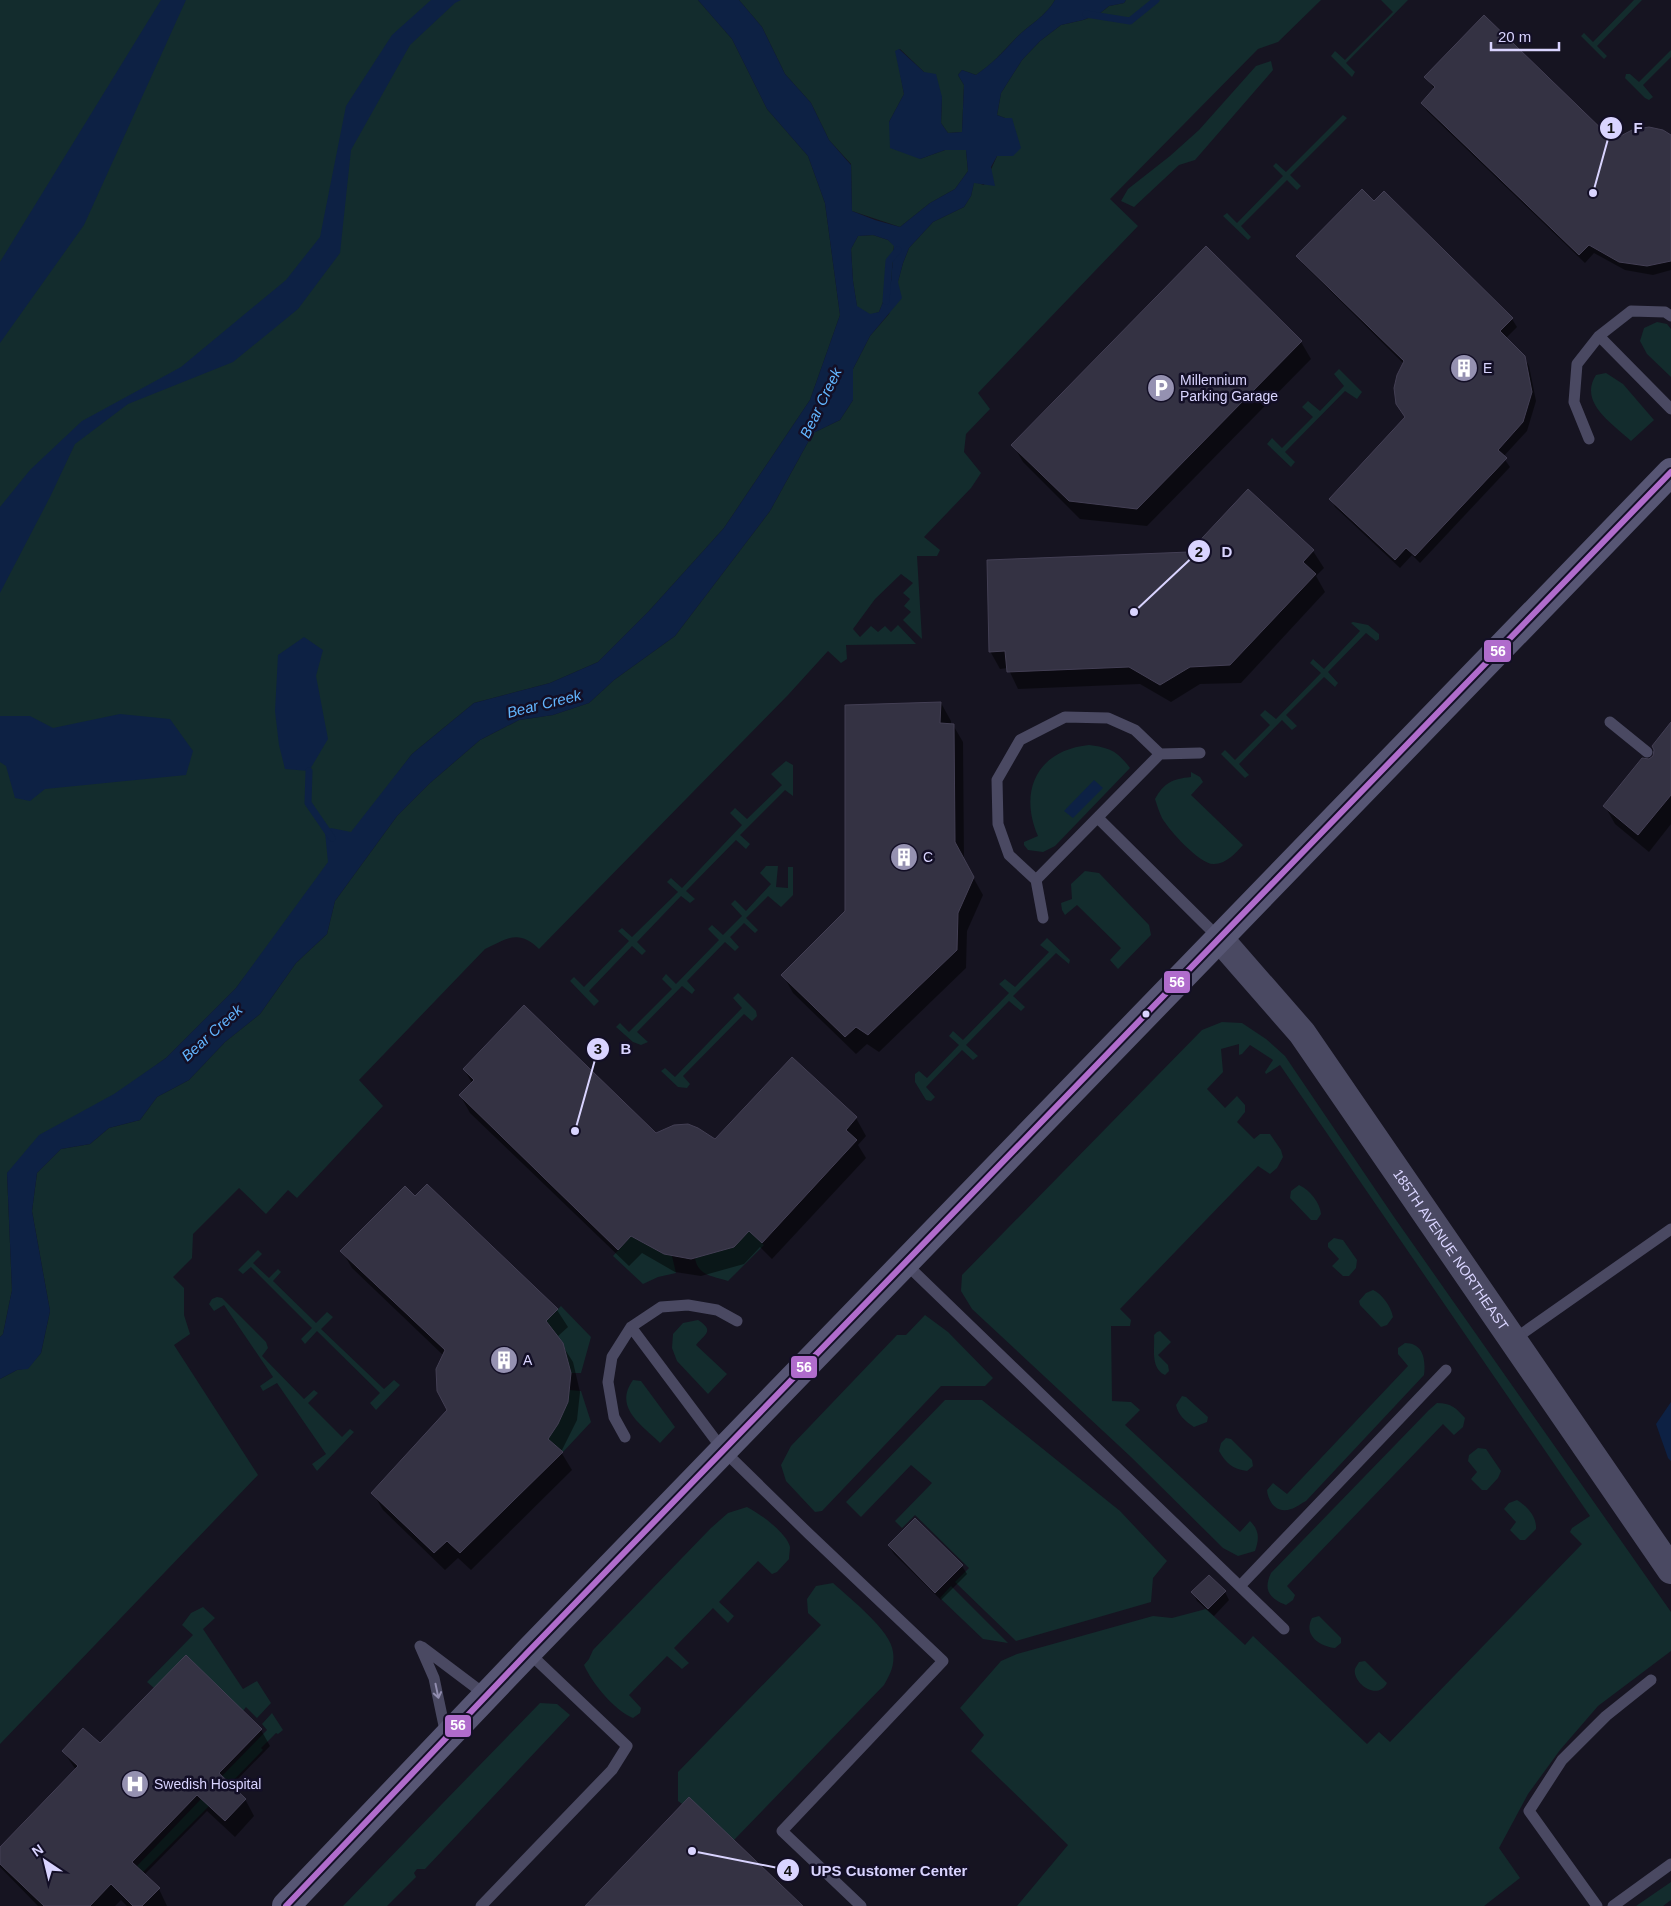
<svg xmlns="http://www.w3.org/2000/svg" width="1671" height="1906" font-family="Helvetica,sans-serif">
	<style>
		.green { fill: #132c2d }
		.water { fill: #0d2144; fill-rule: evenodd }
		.shadow { fill: #0007 }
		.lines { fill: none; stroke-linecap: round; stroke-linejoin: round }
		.stream { stroke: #0d2144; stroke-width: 7 }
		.building { fill: #343243; stroke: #433f54 }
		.service { stroke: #4a4962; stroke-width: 11 }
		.tertiary { stroke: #4a4962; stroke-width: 28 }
		.secondary { stroke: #575674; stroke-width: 28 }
		.bus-1-casing { stroke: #130f26; stroke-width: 10 }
		.bus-1 { stroke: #b06ccc; stroke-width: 6 }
		.oneway { stroke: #928eb0 }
		.bus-dot { fill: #d9d4ff; stroke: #130f26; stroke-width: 2 }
		.labels { text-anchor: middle; stroke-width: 5; stroke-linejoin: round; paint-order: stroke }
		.poi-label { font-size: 14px; fill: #d9d4ff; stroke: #130f26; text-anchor: start }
		.street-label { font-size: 14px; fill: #d9d4ff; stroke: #130f26 }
		.water-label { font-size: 15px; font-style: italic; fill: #62b6ff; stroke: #130f26 }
		.leader { fill: none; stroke: #d9d4ff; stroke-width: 2 }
		.callout-dot { fill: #d9d4ff; stroke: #130f26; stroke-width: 2 }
		.mark-label { font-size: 15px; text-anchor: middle; font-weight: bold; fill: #111 }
		.callout-label { font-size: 15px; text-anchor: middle; font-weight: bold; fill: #d9d4ff; stroke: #130f26; stroke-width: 5; stroke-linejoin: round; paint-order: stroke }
		.line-badge { stroke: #130f26; stroke-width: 2 }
		.badge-label { font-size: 14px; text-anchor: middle; font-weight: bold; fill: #fff }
	</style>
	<rect width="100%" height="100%" fill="#161421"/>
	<path class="green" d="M0,0H698L732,39L767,109L808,156L825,203L840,315L810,400L724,528L649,611L598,662L550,683L474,703L412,754L236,988L166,1058L7,1173L12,1290L3,1334L0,1337Z
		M739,0H1055C1046,16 1029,25 1016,38C1001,53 994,63 976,75L962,70L958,75L964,85L962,132L948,133L941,123L942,97L924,72L900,49L896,51L904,94L889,122L920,159L945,150H966L968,171L955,189L930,203L900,227L852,211L851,164L829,140L811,103L785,74L762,27Z
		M1126,0H1321L1278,42L1258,49L1110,199L1138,226L978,393L990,409L966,434L964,452L981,473L971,488L924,537L940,550L937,556H917L922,639L903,620L911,612L904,606L910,599L903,593L913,583L901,574L875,599L853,629L860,637L871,626L878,632L885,626L891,632L898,625L916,644L846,645L847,659L841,663L828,651L788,695L539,949C519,929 508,938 485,949L359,1080L383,1106L297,1198L288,1190L266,1214L239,1188L193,1234L192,1258L173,1277L184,1288V1315L190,1334L174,1345L258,1475L0,1744V1379L17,1370L28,1368L41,1353L50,1311L32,1211L37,1173L61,1149L90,1144L109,1128L140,1120L157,1097L189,1080L225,1042L260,1014L296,963L327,934L335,901L397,816L430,783L480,740L519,720L553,715L589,703L614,680L675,636L770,511L813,433L840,420L853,400V369L870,336L889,314L903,263L909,248L933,222L964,207L971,196L974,182L984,185L997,156H1013L1005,118L997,115L1001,93L1022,60L1040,41L1061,25L1083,20L1099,14L1109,6L1124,3Z
		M1381,0H1408L1346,63L1355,72L1352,77L1331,56L1335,51L1345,60L1393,12Z
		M1634,0H1642L1597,46L1607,56L1604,59L1581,36L1584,33L1593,42Z
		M1671,50V57L1643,85L1653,97L1649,100L1645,98L1625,78L1626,74H1630L1639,82Z
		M1271,61L1273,70L1195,160L1179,165L1134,207L1121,201L1128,189L1170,156L1199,130L1256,66Z
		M1343,115L1347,118L1290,175L1301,186L1297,190L1287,180L1241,226L1251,237L1248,240L1223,216L1227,213L1237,223L1283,176L1273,166L1276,163L1286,172Z
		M873,235L888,240L894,245L891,282L879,312L870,315L857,307L853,281L851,249L858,236Z
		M1657,322L1667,324L1671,329V377L1647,354L1640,341L1644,328Z
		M1339,369L1362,392L1357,399L1345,391L1285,452L1295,462L1291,467L1267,444L1272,438L1282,448L1313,417L1302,407L1308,401L1320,411L1344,386L1334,374Z
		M1606,373L1623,384L1654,420L1631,441C1613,424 1578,403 1596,375Z
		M1353,622L1368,625L1379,634V639L1376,641L1366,633L1328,672L1338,683L1335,687L1324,677L1286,715L1297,726L1292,730L1282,720L1239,764L1249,775L1245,778L1221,754L1225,750L1235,760L1270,725L1260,715L1265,710L1276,719L1321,673L1310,663L1313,659L1324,669L1360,631L1351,623Z
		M1089,745C1111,748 1117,751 1130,768L1055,846L1043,852L1028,850L1024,845V842L1038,836C1018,790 1038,750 1089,745Z
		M786,761L793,765V796L785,790L740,835L750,844L746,849L736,840L686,891L695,899L690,903L681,896L637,942L646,951L642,955L632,946L589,991L599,1001L594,1006L570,981L574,977L584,987L629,941L618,931L622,928L632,937L678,892L667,882L671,878L682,888L742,825L730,813L735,808L747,819L782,785L771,774Z
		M1191,772L1200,777L1203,782L1191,795L1243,845C1236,853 1226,864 1214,864C1200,865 1169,830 1162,818C1159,812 1157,805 1155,799C1164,783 1172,779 1191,777Z
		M766,866H778L776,887L788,888V867H793V895L781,907L768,896L746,918L758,930L755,933L744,923L730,937L739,947L735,951L725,942L687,981L695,990L692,994L682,986L637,1032L648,1042L641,1045L633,1042L616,1027L620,1023L629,1032L672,989L662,979L666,974L676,984L719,940L708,929L712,925L723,935L742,916L731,904L735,900L746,911L771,884L760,873Z
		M1085,871L1099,873L1149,925L1151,935L1118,969L1110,960L1121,948L1077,905L1065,915L1062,910L1061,903L1072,899L1071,884Z
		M1047,938L1070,960L1069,964L1056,953L1013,996L1025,1007L1021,1011L1009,1001L966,1045L978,1056L973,1060L962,1050L926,1087L935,1097L931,1101L926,1100L915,1082V1074L919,1071L927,1078L959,1045L949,1036L953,1031L963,1040L1009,993L999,984L1005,979L1015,987L1049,952L1040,945Z
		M738,993L756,1011L757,1016L752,1021L744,1014L683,1076L690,1084L687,1088L678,1087L661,1071L665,1068L675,1077L742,1008L733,998Z
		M1222,1022L1242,1023L1266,1039L1285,1056L1394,1217L1671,1612V1651L1598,1706L1560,1750L1528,1794L1499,1848L1520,1878L1484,1906H1017L1068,1845L971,1751L984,1735L960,1708L1001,1661L1017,1654L1153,1616L1172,1618L1206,1609L1245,1645L1253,1636L1367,1744L1379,1732L1390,1742L1582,1544L1570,1532L1572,1528L1590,1516L1280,1065L1266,1074L1265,1072L1273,1060L1250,1045L1242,1054L1239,1055V1044L1221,1049L1223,1072L1207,1089L1225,1108L1237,1096L1245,1105V1112L1237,1122L1254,1139L1260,1134H1270L1281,1150L1283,1157L1277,1168L1270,1174L1258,1166L1120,1309L1131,1320L1130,1326H1111L1112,1401L1131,1402L1140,1410L1125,1425L1240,1532L1250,1521C1260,1531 1259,1539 1255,1551L1238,1556L1223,1548L1131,1457L972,1309L961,1291L962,1275L1202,1030Z
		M1299,1185C1310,1190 1320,1203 1321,1214L1317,1220H1311L1290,1198L1291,1191Z
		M749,1231L764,1245L728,1281C713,1276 698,1276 695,1258L734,1247Z
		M631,1236L664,1254L672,1256L676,1273L658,1277L643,1284L613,1256Z
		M1334,1238L1343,1240L1357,1260L1356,1268L1349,1276H1343L1332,1266L1339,1259L1328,1247V1243Z
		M258,1250L262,1254L253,1263L269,1278L278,1269L281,1272L273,1281L316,1323L327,1312L333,1317L321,1329L384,1389L394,1380L400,1385L376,1410L370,1403L380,1393L317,1331L305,1344L301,1339L312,1328L251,1267L243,1274L238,1270Z
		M1373,1290C1382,1294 1391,1306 1393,1317L1387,1325L1381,1327L1360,1305L1359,1301L1366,1293Z
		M217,1297L222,1298L266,1342L268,1348L262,1356L304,1399L314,1390L318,1393L308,1403L342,1437L350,1429L354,1432L317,1471L312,1464L326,1454L277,1383L263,1391L260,1386L273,1377L224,1305L214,1311L209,1304L212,1299Z
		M561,1306L591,1337L581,1373H571L563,1343L546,1321Z
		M925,1315L948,1332L993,1378L985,1386H941L822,1511L815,1512L786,1481L781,1465L791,1446L897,1335H906Z
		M698,1320C715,1331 705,1334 696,1345L727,1374L708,1394L677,1361L672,1348L673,1334L683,1323Z
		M1160,1331L1171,1342L1158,1355L1168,1365L1169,1371L1165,1375C1150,1368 1155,1349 1154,1335L1157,1332Z
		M1405,1343C1423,1343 1426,1359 1424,1375L1306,1501C1301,1503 1296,1508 1291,1509C1277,1514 1268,1502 1267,1490L1273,1483L1287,1494L1408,1366L1398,1354V1348Z
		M633,1380L641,1381L675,1427L660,1443C642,1425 613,1408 633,1380Z
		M569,1390L581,1391L591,1422L563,1452L548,1439Z
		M1182,1396L1186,1397L1208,1417L1207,1422L1194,1427C1185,1421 1178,1415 1176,1405Z
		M945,1400H982L1120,1511L1167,1561L1153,1578L1151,1602L1016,1641L955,1582L969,1568L915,1515L902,1528L895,1521L932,1483L911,1465L861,1517L846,1502Z
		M1437,1403C1451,1403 1456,1408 1465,1418L1463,1427L1454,1435L1443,1424L1287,1586L1295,1595L1293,1600L1286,1605C1269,1598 1263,1590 1271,1573L1429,1410Z
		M1226,1438L1231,1439L1252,1460L1253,1466L1247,1471C1232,1469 1226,1463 1219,1451L1221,1443Z
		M1478,1448L1486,1449L1501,1471L1498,1478L1487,1490H1482L1471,1479L1477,1472L1468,1461L1469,1455Z
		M1517,1500C1527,1506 1537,1517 1536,1529L1525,1540H1520L1510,1530L1516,1522L1504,1509L1509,1503Z
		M747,1507C759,1513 787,1533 790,1547C790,1550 789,1555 789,1559L777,1572L772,1574L758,1561L719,1602L734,1616L728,1623L713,1608L674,1648L689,1663L682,1669L667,1656L629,1695L641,1708L640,1713L633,1718C614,1710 592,1683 584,1665L589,1659L593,1650L711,1528L728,1513Z
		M833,1583C849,1598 891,1630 893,1652C895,1665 890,1675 884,1685L734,1840L678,1801V1772L821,1625L808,1613L807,1599L816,1586Z
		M951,1586L1008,1643L983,1639L940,1598Z
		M203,1607L215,1618L203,1629L243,1689L257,1681L271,1703L257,1718L246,1707L243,1711L154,1688L147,1682L193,1635L182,1625L191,1613Z
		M1319,1616L1341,1638V1643L1335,1648C1319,1646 1303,1635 1312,1618Z
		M1365,1661L1387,1683C1377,1702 1352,1682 1355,1669C1356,1666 1358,1664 1359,1662Z
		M540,1703L557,1704L570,1715L425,1869H417L414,1873L416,1877L387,1906H343Z
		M272,1713L283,1730L278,1734L276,1733L261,1748L263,1750L230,1784L222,1776L267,1730L262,1724Z
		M201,1799L209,1806L143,1872L137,1866Z
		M1671,1882V1900L1663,1906H1636Z"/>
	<path class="water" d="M161,0H186L84,225L0,343V262Z
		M431,0H461L455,3L410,45L351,150L340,253L298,309L233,362L128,404L75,444L50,497L0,593V507L30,470L82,421L181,367L286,280L320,237L346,106L392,35Z
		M698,0H739L762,27L785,74L811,103L829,140L851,165L852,211L875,220L900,227L930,203L955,189L968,171L966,150H945L920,159L890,148L889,122L904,94L895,51L899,49L924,72L936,74L942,97L941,123L948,133L962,132L964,85L958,75L962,70L976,75C993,63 1002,53 1016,38C1029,25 1046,16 1055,0H1126L1124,3L1109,6L1099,14L1083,20L1061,25L1040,41L1022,60L1001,93L997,115L1005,118H1012L1021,148L1013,156H997L991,167L995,186L974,183L971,196L964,207L933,222L909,248L903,263L898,282L902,298L870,336L853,369V400L840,420L813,433L770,511L675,636L614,680L589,703L553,715L519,720L480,740L430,783L397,816L335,901L327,934L296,963L260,1014L225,1042L189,1080L157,1097L140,1120L109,1128L90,1144L61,1149L37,1173L32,1211L50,1311L41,1353L28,1369L17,1370L0,1379V1337L3,1334L12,1290L7,1173L39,1135L114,1094L166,1058L236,988L328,862L325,832L331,828L351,832L412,754L474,703L550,683L598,662L649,611L724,528L810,400L840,315L825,203L808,156L767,109L732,39ZM873,235L888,240L894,246L891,282L879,312L870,314L857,306L853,281L851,249L858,236Z
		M304,637L323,650L316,676L328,739L309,771L285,769L279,745L275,711L278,655Z
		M120,714L170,719L193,751L186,775L45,789L30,801L15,798L6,766L0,762V716H30L53,728Z
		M1094,780L1103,788L1073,818L1064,811Z
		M1671,1402V1461L1668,1458L1656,1424Z"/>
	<path class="shadow" d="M1426,77L1613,142L1671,136V270L1653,275L1625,270L1594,253L1585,263L1427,111L1422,103L1435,90Z
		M1298,256L1512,319L1517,327L1505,339L1524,357L1529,366L1536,401L1527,431L1503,457L1510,467L1420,563L1412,555L1400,568L1335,507L1331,499L1406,418L1404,364L1303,264Z
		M1301,342L1311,359L1147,526L1080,519L1023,462L1013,445Z
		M1248,491L1313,551L1324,568L1316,576L1325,592L1241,683L1200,684L1171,702L1140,684L1018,689L1008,668L1000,669L990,651L1189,553Z
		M941,703L951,721V725H953L963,742L964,861L983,895L967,931L966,968L879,1052L867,1044L856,1054L793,993L783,975L846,911Z
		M1671,724V824L1649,852L1615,824L1605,806L1654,757Z
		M792,1058L856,1118L866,1136L858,1145L866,1158L772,1259L760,1247L744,1264L701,1276L675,1272L642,1253L629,1266L470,1113L460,1095L472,1083L464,1069L655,1134L715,1140Z
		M427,1186L557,1310L568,1327L557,1337L573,1362L580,1392L577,1420L561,1452L572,1470L471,1570L458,1558L445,1570L383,1510L373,1493L448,1410L444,1356L352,1268L342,1251L415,1198Z
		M889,1546L962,1566L967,1574L941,1600L894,1554Z
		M1193,1592H1225L1229,1600L1214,1616L1197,1601Z
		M261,1730L270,1746L231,1786L245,1799L254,1816L235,1837L207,1811L144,1875L159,1889L167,1906H127L121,1900L115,1906H38L0,1867V1849L76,1770L63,1751L100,1745Z"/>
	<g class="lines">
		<path class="stream" d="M1086,14L1130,21L1156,0
			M886,301L889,261L898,250
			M309,771L308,803L332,838"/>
	</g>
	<path class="building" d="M1484,15L1613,140L1632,130L1649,127L1663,130L1671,135V261L1647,266L1619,262L1589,245L1579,255L1421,103L1435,87L1424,77Z
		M1362,189L1374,201L1384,191L1513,318L1500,331L1525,356L1532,392L1523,422L1498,450L1507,458L1415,556L1406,548L1395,560L1329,499L1405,417L1396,404L1394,388L1397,375L1404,361L1296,256Z
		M1206,246L1302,341L1137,509L1069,501L1011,445Z
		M1248,489L1314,550L1303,562L1316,574L1230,665L1190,667L1160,685L1129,667L1007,672L1005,651L989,652L987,560L1189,552Z
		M941,702L940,723L954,724L955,842L974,877L958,913L957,950L868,1035L856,1027L845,1037L781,975L845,911V705Z
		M1671,722V795L1638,835L1603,806L1642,758L1649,759L1653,756L1654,750L1652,746Z
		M524,1005L656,1133L674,1125L688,1124L698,1128L715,1139L792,1057L857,1117L846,1130L857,1140L762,1243L749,1231L734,1247L691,1259L664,1254L631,1236L618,1250L459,1095L474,1080L463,1069Z
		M427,1184L558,1309L546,1321L563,1343L571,1373L568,1402L558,1424L548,1439L563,1452L460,1553L447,1541L434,1553L371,1493L447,1410L437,1391L436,1369L445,1350L340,1251L405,1186L415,1196Z
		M915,1518L963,1565L935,1593L888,1545Z
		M1209,1575L1226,1591L1208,1609L1191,1592Z
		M186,1655L262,1729L219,1773L246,1799L225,1821L197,1795L132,1862L160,1888L142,1906H133L111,1884L90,1906H44L0,1864V1847L78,1766L62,1751L83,1728L100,1743Z
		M689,1797L756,1861L803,1906H585Z"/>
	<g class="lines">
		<path class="service" d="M1599,336L1671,409
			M1589,439L1574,402L1577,364L1599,336L1631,311L1665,312L1671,316
			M1610,722L1647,752
			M1098,818L1219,938
			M1036,880L1160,754L1200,753
			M1043,918L1036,880L1009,855L998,824L997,780L1020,740L1065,717L1108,718L1135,730L1160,754
			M905,1263L1284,1629
			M631,1327L723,1450L809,1534L943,1661L782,1831L861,1906
			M1513,1340L1671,1229
			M625,1437L614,1417L608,1382L612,1357L631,1327L661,1307L688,1305L717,1310L737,1321
			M1240,1586L1446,1370
			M420,1646L434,1678L446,1735
			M422,1647L487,1696
			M481,1906L612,1770L627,1746L528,1652
			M1597,1906L1529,1811L1562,1760L1606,1716L1651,1680
			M1613,1906L1671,1864"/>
		<path class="tertiary" id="s1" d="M1219,938L1302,1033L1671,1570"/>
		<path class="secondary" d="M286,1906L528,1652L1671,472"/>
		<g class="bus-1-casing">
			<path id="bus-1" d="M286,1906L528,1652L1671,472"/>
		</g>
		<use href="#bus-1" class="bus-1"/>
	</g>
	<defs><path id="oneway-shaft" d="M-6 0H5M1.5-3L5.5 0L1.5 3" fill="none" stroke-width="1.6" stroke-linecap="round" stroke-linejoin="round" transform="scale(1.25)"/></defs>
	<use class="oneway" href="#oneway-shaft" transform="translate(437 1691) rotate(78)"/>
	<defs>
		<g id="building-disc" transform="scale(1.4375)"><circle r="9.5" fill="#9591b1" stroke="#130f26"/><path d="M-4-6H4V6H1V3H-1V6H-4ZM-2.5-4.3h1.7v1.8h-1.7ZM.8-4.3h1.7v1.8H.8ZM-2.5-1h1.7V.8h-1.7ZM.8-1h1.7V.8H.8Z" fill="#fff"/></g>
		<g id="parking-disc" transform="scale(1.4375)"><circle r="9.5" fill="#9591b1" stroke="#130f26"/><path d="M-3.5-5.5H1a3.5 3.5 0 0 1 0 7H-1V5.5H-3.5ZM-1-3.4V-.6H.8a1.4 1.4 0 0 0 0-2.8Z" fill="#fff"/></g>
		<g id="hospital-disc" transform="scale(1.4375)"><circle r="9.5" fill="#9591b1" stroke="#130f26"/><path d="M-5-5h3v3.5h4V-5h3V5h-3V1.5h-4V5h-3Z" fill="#fff"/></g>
	</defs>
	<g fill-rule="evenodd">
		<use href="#building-disc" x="1464" y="368"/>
		<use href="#parking-disc" x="1161" y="388"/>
		<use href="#building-disc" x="904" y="857"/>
		<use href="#building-disc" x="504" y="1360"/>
		<use href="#hospital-disc" x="135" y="1784"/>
	</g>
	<circle class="bus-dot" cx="1146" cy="1014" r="4.5"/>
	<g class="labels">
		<g class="poi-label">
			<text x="1483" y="373">E</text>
			<text x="1180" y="385">Millennium<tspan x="1180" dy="16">Parking Garage</tspan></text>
			<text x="923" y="862">C</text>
			<text x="523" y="1365">A</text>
			<text x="154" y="1789">Swedish Hospital</text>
		</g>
		<g class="street-label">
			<text dy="5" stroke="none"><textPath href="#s1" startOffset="389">185TH AVENUE NORTHEAST</textPath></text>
		</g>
		<g class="water-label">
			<text transform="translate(821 403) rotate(-64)" y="5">Bear Creek</text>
			<text transform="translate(544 704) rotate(-14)" y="5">Bear Creek</text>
			<text transform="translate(212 1033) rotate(-42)" y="5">Bear Creek</text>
		</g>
	</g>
	<path class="leader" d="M1593 193L1611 128M1134 612L1199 551M575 1131L598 1049M692 1851L788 1870"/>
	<g class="callout-dot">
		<circle cx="1593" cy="193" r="5"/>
		<circle cx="1134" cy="612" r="5"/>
		<circle cx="575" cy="1131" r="5"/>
		<circle cx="692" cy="1851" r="5"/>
		<circle cx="1611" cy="128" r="12"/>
		<circle cx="1199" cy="551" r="12"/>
		<circle cx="598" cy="1049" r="12"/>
		<circle cx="788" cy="1870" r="12"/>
	</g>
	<g class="mark-label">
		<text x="1611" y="133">1</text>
		<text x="1199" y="557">2</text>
		<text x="598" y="1054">3</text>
		<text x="788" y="1876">4</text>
	</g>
	<g class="callout-label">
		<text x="1638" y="133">F</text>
		<text x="1227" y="557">D</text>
		<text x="626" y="1054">B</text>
		<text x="889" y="1876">UPS Customer Center</text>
	</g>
	<g class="line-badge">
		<rect x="1483" y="639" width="29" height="24" rx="5" fill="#b06ccc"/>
		<rect x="1163" y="970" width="28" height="24" rx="5" fill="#b06ccc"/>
		<rect x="790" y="1355" width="28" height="24" rx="5" fill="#b06ccc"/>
		<rect x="444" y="1714" width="28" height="24" rx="5" fill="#b06ccc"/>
	</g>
	<g class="badge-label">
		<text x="1498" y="656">56</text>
		<text x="1177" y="987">56</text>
		<text x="804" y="1372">56</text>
		<text x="458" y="1730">56</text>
	</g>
	<g transform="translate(45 1861) rotate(325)" stroke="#130f26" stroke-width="4" paint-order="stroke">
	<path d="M0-4L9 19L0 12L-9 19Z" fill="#d9d4ff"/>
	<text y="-8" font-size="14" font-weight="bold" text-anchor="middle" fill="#d9d4ff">N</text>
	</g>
	<path d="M1491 42v8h68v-8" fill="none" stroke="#d9d4ff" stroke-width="2.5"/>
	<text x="1498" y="42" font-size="15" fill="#d9d4ff" stroke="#130f26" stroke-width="4" paint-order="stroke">20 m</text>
</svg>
